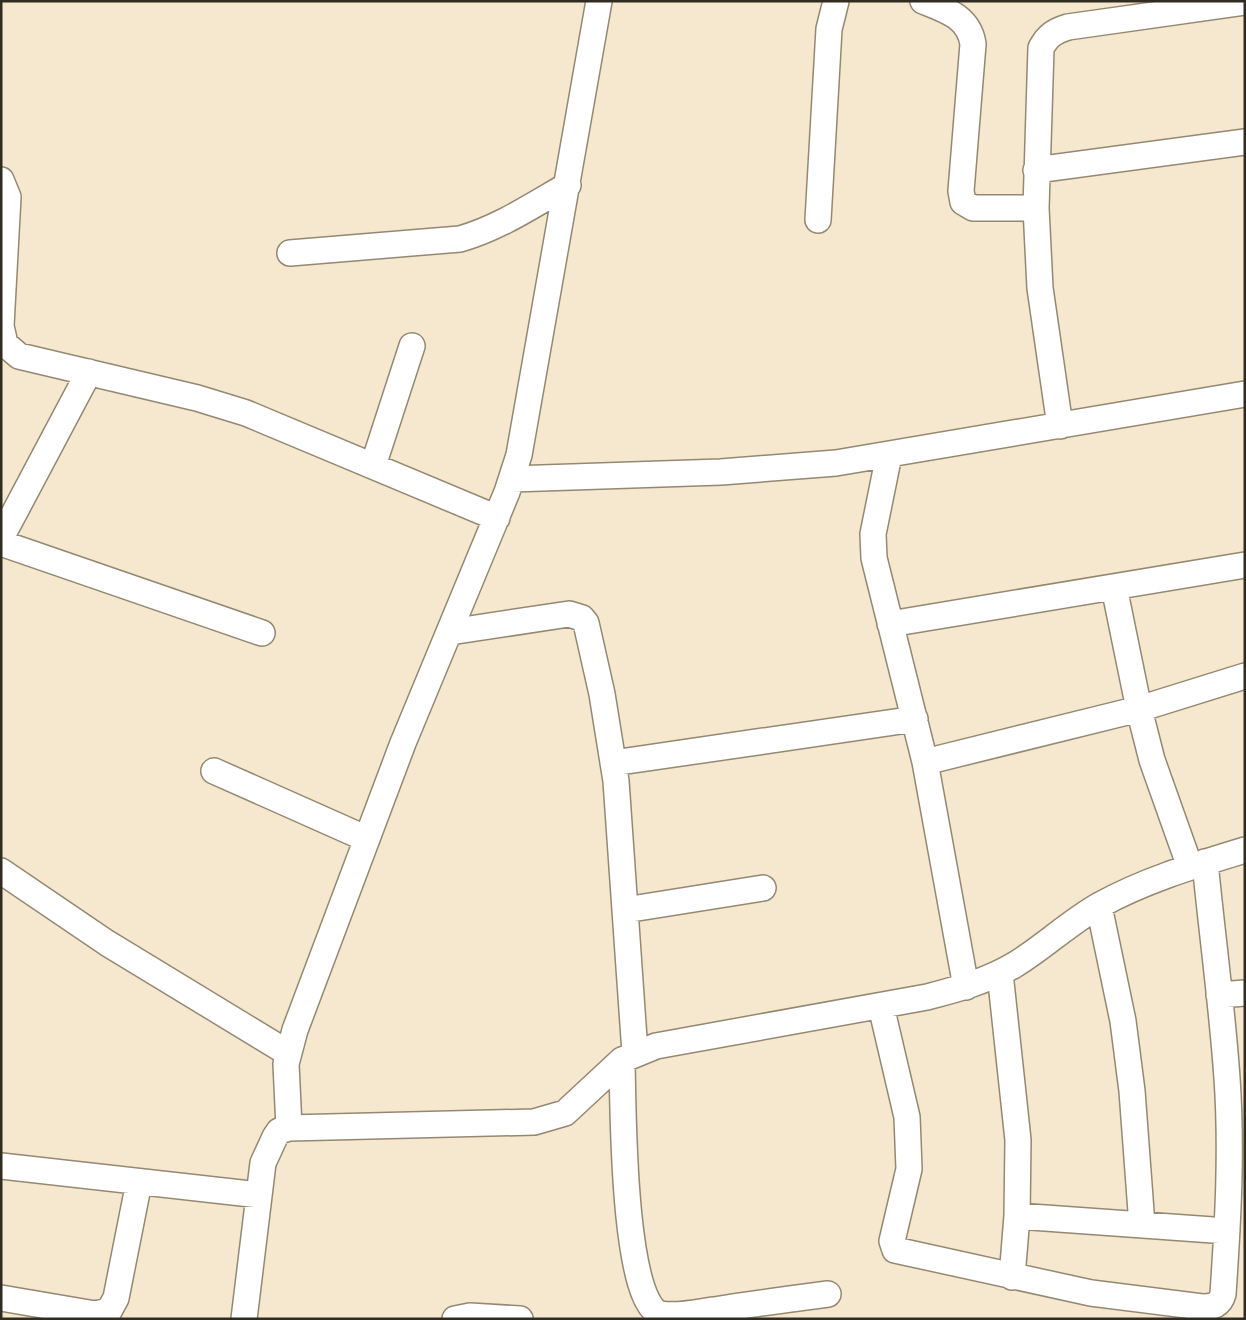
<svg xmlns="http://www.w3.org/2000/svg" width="1246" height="1320" font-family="'Titillium Web',sans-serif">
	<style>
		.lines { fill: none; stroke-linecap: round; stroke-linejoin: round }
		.street-casing { stroke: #948872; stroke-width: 28 }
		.street { stroke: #fff; stroke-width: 25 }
	</style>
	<rect width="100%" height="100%" fill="#f5e8cf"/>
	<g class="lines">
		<g class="street-casing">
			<path id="street" d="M923,1C946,10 969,17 973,44L961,191L963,202L973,208H1036
				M1036,170L1245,142
				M1,180L8,197L1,326L5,344L19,356L197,398L246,413L497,518
				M818,220L829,29L836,1
				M290,253L460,239C499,228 533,205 568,185
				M1060,426L1040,288L1036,208L1041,48C1048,35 1055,31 1068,27L1245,2
				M889,455L873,534L874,558L925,762L966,987
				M373,466L412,346
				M512,479L721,472L836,463L1245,394
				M1,538L89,372
				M1,543L262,633
				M1114,587L1139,709L1152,760L1190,867
				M890,624L1245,565
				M450,632L569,614L582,618L586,623L602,694L616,781L635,1053
				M925,762L1139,709L1245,676
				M613,763L915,719
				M214,771L367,839
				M1,871L107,943L288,1053
				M1099,906L1123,1021L1132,1091L1142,1225
				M625,910L763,888
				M1000,973L1018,1140L1017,1216L1012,1277
				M1219,995L1245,993
				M881,1006L907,1117L909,1169L892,1241L895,1250L1091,1293L1202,1307C1213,1307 1220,1305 1223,1294C1228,1221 1232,1150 1227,1078C1222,1006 1212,934 1205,862
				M622,1060C623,1098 622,1305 661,1314C678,1317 698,1312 714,1310C752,1304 790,1299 828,1294
				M289,1128L286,1064L295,1030L403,743L507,492L519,455L599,1
				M1,1166L259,1195
				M1017,1216L1227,1231
				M1,1298L95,1314L109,1311L116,1298L139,1182
				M244,1319L263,1163L275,1137L279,1131L289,1128L534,1122L565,1113L622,1060L656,1046L927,997C958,989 988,981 1016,964C1045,946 1070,922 1100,905C1145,880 1196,865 1245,850
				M455,1319L470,1316L520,1319"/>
		</g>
		<use href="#street" class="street"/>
	</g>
	<rect width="1246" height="1320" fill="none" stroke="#312c22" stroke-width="5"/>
</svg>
